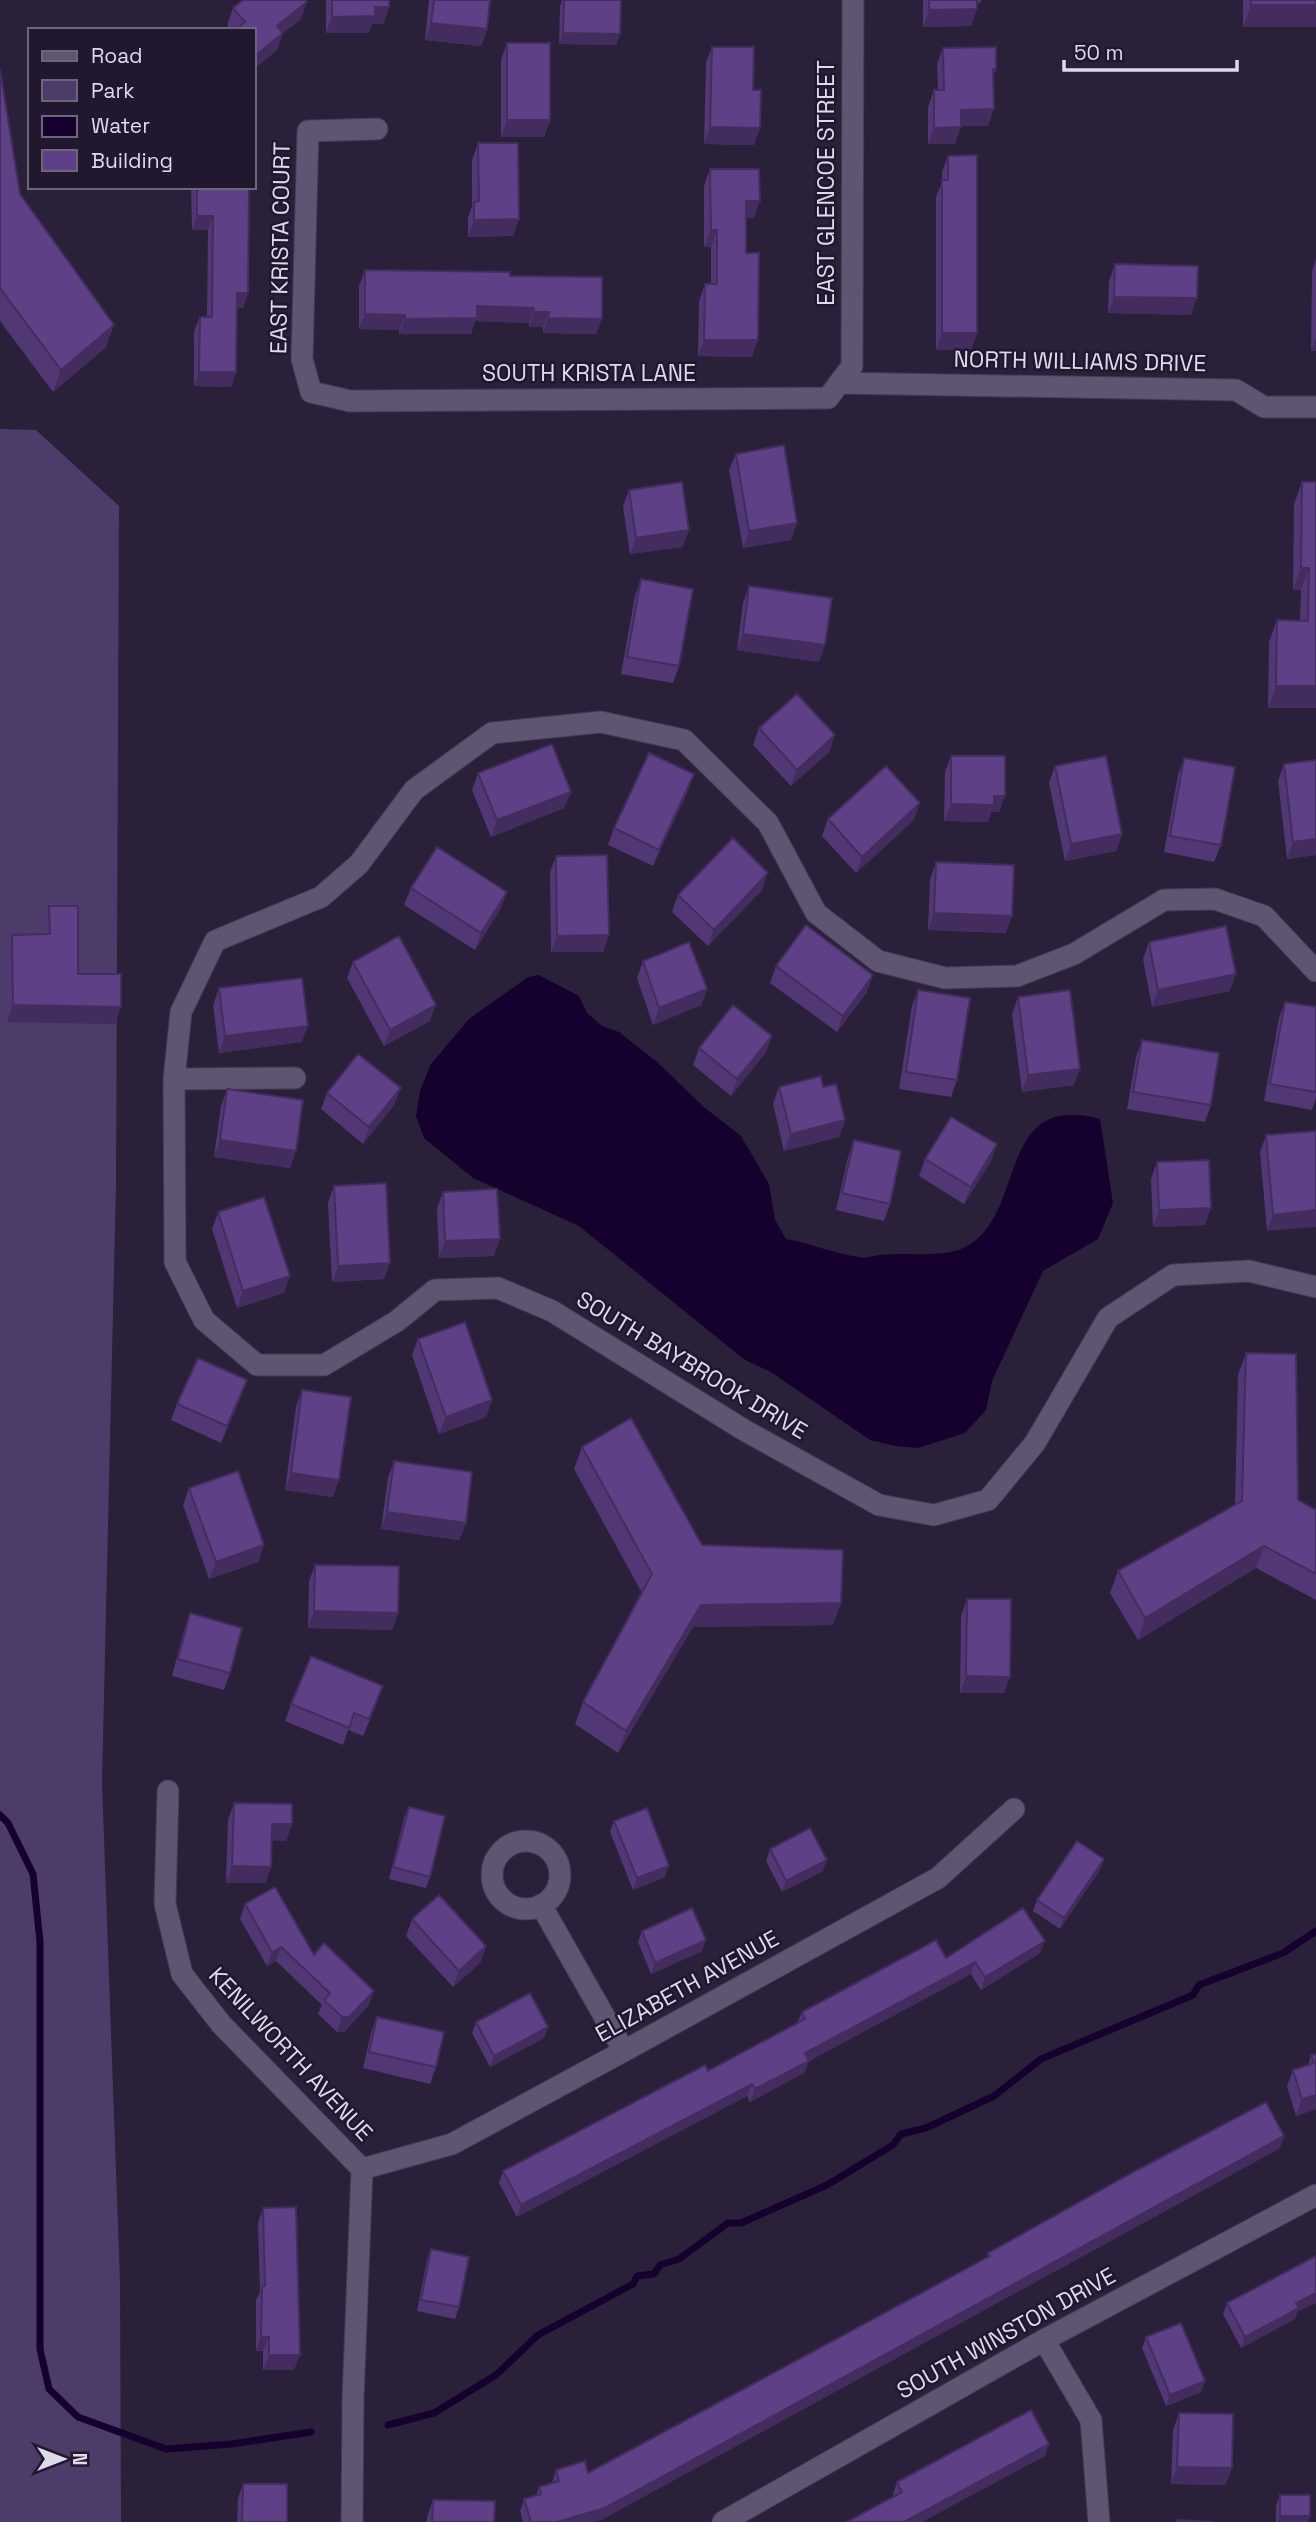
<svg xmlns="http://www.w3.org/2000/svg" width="1316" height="2522" font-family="'Space Grotesk',sans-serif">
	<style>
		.green { fill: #4d3b69 }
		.water { fill: #16002e }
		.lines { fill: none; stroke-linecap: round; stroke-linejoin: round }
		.stream { stroke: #16002e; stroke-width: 7 }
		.minor-casing { stroke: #443b51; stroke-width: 23 }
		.minor { stroke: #5f5471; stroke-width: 21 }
		.wall { fill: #513773 }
		.shaded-wall { fill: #422d5e }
		.building { fill: #5e4086; stroke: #422d5e; stroke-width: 2 }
		.labels { text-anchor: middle; stroke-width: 5; stroke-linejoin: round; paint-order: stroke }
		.street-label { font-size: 23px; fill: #dfdaeb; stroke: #21172f }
	</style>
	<rect width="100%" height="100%" fill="#2a203a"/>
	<path class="green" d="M0,429L36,430L119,506L116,1185L102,1782L120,2282L121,2522H0Z"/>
	<path class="water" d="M539,975L579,996L587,1013L602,1026L619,1032L657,1062L705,1108L741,1136L769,1184L775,1220L786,1239C811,1243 834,1254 859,1257C866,1259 873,1256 880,1255C905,1252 938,1258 961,1249C1029,1222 992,1090 1100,1119L1113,1203L1098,1239L1043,1271L992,1381L986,1410L965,1433L918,1448L895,1446L870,1440L771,1372L745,1360L579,1226L473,1178L424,1138L416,1116L420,1091L431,1064L469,1019L528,977Z"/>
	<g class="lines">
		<path class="stream" d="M0,1815L8,1823L33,1874L40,1942V2349L49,2389L78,2417L166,2449L232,2444L311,2432
			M388,2425L434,2413L496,2375L538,2335L633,2284L637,2276L654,2274L660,2265L679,2259L728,2223H741L827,2185L893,2145L901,2134L926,2128L994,2096L1041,2059L1193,1995L1199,1985L1283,1953L1316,1931"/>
		<g class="minor-casing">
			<path id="minor" d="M377,129L308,131L302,359L311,392L350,401L828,398L852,366L853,0
				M839,383L1236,390L1264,407H1316
				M1316,971L1264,916L1215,899L1164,900L1074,954L1017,976L945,978L878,961L816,913L768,823L684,740L601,722L492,733L414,790L359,864L321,897L215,941L181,1012L174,1079L175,1262L204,1320L257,1365H324L397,1321L435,1290L498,1288L552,1311L744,1430L879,1505L934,1515L988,1500L1035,1443L1108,1318L1173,1275L1249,1271L1316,1287
				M174,1079L295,1078
				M168,1791L165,1904L182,1974L221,2024L362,2169L353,2399L352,2522
				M492 1875a34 34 0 1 1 68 0a34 34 0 1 1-68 0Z
				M541,1905L624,2051
				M362,2169L452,2144L624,2051L938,1878L1014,1809
				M1044,2340L1091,2420L1099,2522
				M723,2522L1044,2340L1316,2195"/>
		</g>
		<use href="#minor" class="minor"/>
	</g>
	<path class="wall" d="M326,0H389V7L383,24H372L369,33H326Z
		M429,0H490L487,29L481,46L425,40Z
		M562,0H621L620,34L616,45L559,44L560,6Z
		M923,0H981L980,3H977V9L971,26L923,27Z
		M1243,0H1316L1243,27Z
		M233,8L301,19L283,33L277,50L254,69V30H231L227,25Z
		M507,43L550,120L544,137H501V60Z
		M712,47L753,90L754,145L704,144L706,63Z
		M943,48L996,69L993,78L988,126H961L955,144H928V107L934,90H938L937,64Z
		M0,69L20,194L106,347L53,392L0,321Z
		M478,143L513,236L468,237V218L472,206V160Z
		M948,156L977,333L971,349L936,350V197L942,182V172Z
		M710,169L754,218H746V253L752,357L698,356L699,301L705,284H711V247H704V186Z
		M191,187H243L248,293L243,308H237L236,372L231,387L194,386V331L200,317H207L208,230H192Z
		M1316,259V351H1311L1312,271Z
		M1115,264L1191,315L1108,313L1109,281Z
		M365,270L510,276L596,334L543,333V327H529V323L475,321L471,334H399V330L359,329V286Z
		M736,454L791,540L743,548L729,470Z
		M1302,482H1316V708H1268L1269,642L1277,620L1300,621L1301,590H1293L1294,504Z
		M629,490L683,547L630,554L623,506Z
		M641,579L679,666L673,683L621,674L635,596Z
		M749,586L819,662L737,650L743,603Z
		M759,728L835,735L829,752L791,786L753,745Z
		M951,756L999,812H991L988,822L944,821L945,772Z
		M1184,758L1221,845L1214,862L1164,852L1178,775Z
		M1316,760V855L1287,859L1278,781L1284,764Z
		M1055,766L1122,834L1116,851L1065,861L1049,783Z
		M478,773L564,808L491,837L472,790Z
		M688,791L653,866L608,845L614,828Z
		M828,819L914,820L856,873L822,836Z
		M556,856L609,935L603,952H551L550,872Z
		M936,862L1006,933L928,930L930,879Z
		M411,888L501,908L475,950L404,905Z
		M762,890L708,946L672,912L678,895Z
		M49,906L78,974L115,1024L7,1022L6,951L12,935L43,934V922Z
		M1149,942L1230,991L1152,1007L1143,959Z
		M643,961L707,989L701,1005L653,1025L637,978Z
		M353,962L430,1021L384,1046L347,978Z
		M776,966L867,992L837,1032L770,983Z
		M219,988L302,1042L219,1053L213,1005Z
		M918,990L957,1080L951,1097L899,1089L912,1006Z
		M1018,997L1074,1085L1022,1092L1012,1014Z
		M1285,1002L1316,1007V1098L1312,1110L1264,1101L1279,1018Z
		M772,1036L766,1052L731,1096L693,1065L699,1048Z
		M1142,1040L1211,1105L1205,1122L1127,1109L1136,1057Z
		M779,1087H823L845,1120L839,1137L784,1151L773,1104Z
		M227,1089L290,1168L214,1157L221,1106Z
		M327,1093L394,1105L363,1144L321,1109Z
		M1316,1131L1267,1231L1260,1152L1266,1135Z
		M854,1140L890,1204L884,1221L836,1210L848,1157Z
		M997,1144L991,1161L964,1204L919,1176L925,1159Z
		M1157,1162L1205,1225L1153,1227L1151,1179Z
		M334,1186L384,1279L332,1282L328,1203Z
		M443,1192L494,1256L439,1258L437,1208Z
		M218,1212L284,1293L237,1308L212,1229Z
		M418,1339L492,1400L486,1417L439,1434L412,1355Z
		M1246,1353L1298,1500L1316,1510V1600L1256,1568L1138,1640L1110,1593L1118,1571L1235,1505L1238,1375Z
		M247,1380L241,1397L221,1443L171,1420L177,1404Z
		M302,1390L333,1497L285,1490L296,1407Z
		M582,1447L702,1545L833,1625L693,1627L618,1753L575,1724L583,1702L642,1593L574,1469Z
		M394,1461L466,1523L459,1540L381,1529L388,1478Z
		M189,1488L264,1545L258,1562L209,1579L183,1505Z
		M315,1565L398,1613L392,1630L308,1628L309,1581Z
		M967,1599L1004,1693H960L961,1616Z
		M190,1613L230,1673L224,1690L172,1676L184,1630Z
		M377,1703L363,1736L348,1730L343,1745L285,1721L291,1704Z
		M234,1803L292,1824L286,1841L272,1840L271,1867L265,1883H226L228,1820Z
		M409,1807L430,1877L426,1888L389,1879L404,1818Z
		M614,1821L665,1877L633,1890L610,1832Z
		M770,1849L823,1871L782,1892L766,1861Z
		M1100,1870L1060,1929L1033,1911L1037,1900Z
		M245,1904L314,1955L369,2005L344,2032H337L318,2014L322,2005L276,1961L267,1966L240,1919Z
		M412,1919L486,1946L480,1963L453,1987L406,1936Z
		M642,1931L702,1951L651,1974L638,1942Z
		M1040,1953L981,1990L971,1974L809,2061L804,2073L750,2102L747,2096L517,2217L499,2183L503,2171L708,2071L797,2023L802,2012L946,1958Z
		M377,2017L436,2067L430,2084L363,2068L371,2033Z
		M476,2022L548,2027L544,2038L490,2067L472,2033Z
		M1316,2054V2109L1296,2116L1287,2086L1293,2070L1308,2065L1311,2055Z
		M1284,2136L1280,2148L601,2520L592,2522H523L520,2511L524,2499L536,2495L539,2487L552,2483L556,2470L588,2473L987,2257L988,2253Z
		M263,2208L294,2370H263V2351H256V2300L260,2292L258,2223Z
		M431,2249L459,2307L455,2319L417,2311L427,2260Z
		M1227,2303L1297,2312L1295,2319L1241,2348L1223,2314Z
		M1146,2337L1201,2392L1166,2406L1142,2348Z
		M1179,2413L1226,2485L1171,2484L1173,2430Z
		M1045,2456L894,2497L893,2494L897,2482Z
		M243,2484L287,2522H237L238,2498Z
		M1280,2495L1308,2522H1276V2506Z
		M433,2500L494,2522H427V2517Z"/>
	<path class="shaded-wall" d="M307,2L301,19L283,33L277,50L254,69V57L277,26Z
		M1251,5H1316V27H1243Z
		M375,7H389L383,24H372L369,33H326L332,17Z
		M977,9L971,26L923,27L929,10Z
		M431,23L487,29L481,46L425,40Z
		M563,33L620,34L616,45L559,44Z
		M994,109L988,126H955L961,110Z
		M507,120H550L544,137H501Z
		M710,127L760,128L754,145L704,144Z
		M961,127L955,144H928L934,128Z
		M746,201H760L754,218H739Z
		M197,216H213L208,230H192Z
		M519,219L513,236L468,237L474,220Z
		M711,230H717L711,247H704Z
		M237,293H248L243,308H232Z
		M1114,297L1197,298L1191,315L1108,313Z
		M477,306L534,308L529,323L475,321L471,334H399L405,319Z
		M534,312H549L543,327H529Z
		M365,314L405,315L399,330L359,329Z
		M548,318L602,319L596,334L543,333Z
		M114,325L106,347L53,392L61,370Z
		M942,333H977L971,349L936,350Z
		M1316,337V351H1311Z
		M704,340H758L752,357L698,356Z
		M199,372H236L231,387L194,386Z
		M797,523L791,540L743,548L749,531Z
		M689,530L683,547L630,554L636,538Z
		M1301,568H1309L1301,590H1293Z
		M743,634L825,645L819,662L737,650Z
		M1276,686H1316V708H1268Z
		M835,735L829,752L791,786L797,770Z
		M694,774L688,791L653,866L659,850Z
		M571,792L564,808L491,837L497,820Z
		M994,796H1005L999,812H991L988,822L944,821L951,804Z
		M920,803L914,820L856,873L862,857Z
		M1122,834L1116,851L1065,861L1071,844Z
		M1316,839V855L1287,859L1293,842Z
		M768,873L762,890L708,946L714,930Z
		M507,892L501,908L475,950L481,933Z
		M934,913L1012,916L1006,933L928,930Z
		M609,935L603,952H551L557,936Z
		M1236,974L1230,991L1152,1007L1158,990Z
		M873,975L867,992L837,1032L843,1016Z
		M707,989L701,1005L653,1025L659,1008Z
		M13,1005L121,1007L115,1024L7,1022Z
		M436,1005L430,1021L384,1046L390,1030Z
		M308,1026L302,1042L219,1053L225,1036Z
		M772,1036L766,1052L731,1096L737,1079Z
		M1080,1069L1074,1085L1022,1092L1028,1075Z
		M401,1088L394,1105L363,1144L369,1127Z
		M845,1120L839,1137L784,1151L791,1134Z
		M220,1140L296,1151L290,1168L214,1157Z
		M997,1144L991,1161L964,1204L971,1187Z
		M1211,1208L1205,1225L1153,1227L1159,1210Z
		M1316,1210V1227L1267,1231L1273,1215Z
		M500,1239L494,1256L439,1258L445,1241Z
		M390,1263L384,1279L332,1282L338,1266Z
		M290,1276L284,1293L237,1308L243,1291Z
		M247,1380L241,1397L221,1443L227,1426Z
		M492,1400L486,1417L439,1434L446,1417Z
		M291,1473L339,1480L333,1497L285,1490Z
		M387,1512L466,1523L459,1540L381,1529Z
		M264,1545L258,1562L209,1579L216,1562Z
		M1264,1546L1256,1568L1138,1640L1145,1618Z
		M841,1603L833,1625L693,1627L618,1753L626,1731L701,1605Z
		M314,1611L398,1613L392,1630L308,1628Z
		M966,1676L1010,1677L1004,1693H960Z
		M272,1824H292L286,1841L266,1840Z
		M1104,1859L1100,1870L1060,1929L1064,1918Z
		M827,1860L823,1871L782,1892L786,1881Z
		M232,1866L271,1867L265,1883H226Z
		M669,1866L665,1877L633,1890L637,1878Z
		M706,1940L702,1951L651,1974L655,1963Z
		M1045,1941L1040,1953L981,1990L985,1977Z
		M486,1946L480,1963L453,1987L459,1971Z
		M281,1947L276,1961L267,1966L272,1952Z
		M975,1962L971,1974L809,2061L804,2073L750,2102L755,2089L805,2053Z
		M374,1991L369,2005L344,2032H337L342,2017Z
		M548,2027L544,2038L490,2067L494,2056Z
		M752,2084L747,2096L517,2217L521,2205Z
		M1316,2095V2109L1296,2116L1302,2099Z
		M1284,2136L1280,2148L601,2520L592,2522H557Z
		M1316,2293V2303L1297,2312L1295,2319L1241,2348L1245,2337L1296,2303Z
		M261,2337H269L263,2351H256Z
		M269,2355H300L294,2370H263Z
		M1205,2381L1201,2392L1166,2406L1170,2395Z
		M1049,2444L1045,2456L922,2522H904Z
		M1177,2467L1232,2468L1226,2485L1171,2484Z
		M1280,2516H1310L1308,2522H1278Z"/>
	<path class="building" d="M243,0H305L307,2L277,26L283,33L254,57V30H236L245,22L233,8Z
		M332,0H389V7H375V16L332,17Z
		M434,0H490L487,29L431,23Z
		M564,0H621L620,34L563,33Z
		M929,0H977V9L929,10Z
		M1251,0H1316V5H1251Z
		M507,43H550V120H507Z
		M712,47H754L753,90H761L760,128L710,127Z
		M996,47V69H993L994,109L961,110V127L934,128V90H944L943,48Z
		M0,69L20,194L114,325L61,370L0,288Z
		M478,143H518L519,219L474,220V202L479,201Z
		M977,155V333H942V180H948V156Z
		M710,169H759L760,201H746V253H759L758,340H704L705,284H717V230H711Z
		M197,187H243V188H249L248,293H237L236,372H199L200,317H212L213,216H197Z
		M1115,264L1198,266L1197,298L1114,297Z
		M365,270L510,272V276L602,277V319L548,318L549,312H534V308L477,306V318L405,319V315L365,314Z
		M784,445L797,523L749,531L736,454Z
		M682,482L689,530L636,538L629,490Z
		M1302,482H1316V686H1276L1277,620L1308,621L1309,568H1301Z
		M641,579L693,589L679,666L627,657Z
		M749,586L832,598L825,645L743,634Z
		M797,694L835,735L797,770L759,728Z
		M552,744L571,792L497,820L478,773Z
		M649,753L694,774L659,850L614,828Z
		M951,756H1005V796H994V805L951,804Z
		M1106,756L1122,834L1071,844L1055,766Z
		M1184,758L1235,767L1221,845L1170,836Z
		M1316,760V839L1293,842L1284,764Z
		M886,766L920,803L862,857L828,819Z
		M733,838L768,873L714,930L678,895Z
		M437,847L507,892L481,933L411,888Z
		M607,855L609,935L557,936L556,856Z
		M936,862L1014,865L1012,916L934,913Z
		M49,906H78V974H121V1007L13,1005L12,935L50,934Z
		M806,925L873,975L843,1016L776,966Z
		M1226,926L1236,974L1158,990L1149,942Z
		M399,936L436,1005L390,1030L353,962Z
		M689,942L707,989L659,1008L643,961Z
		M302,978L308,1026L225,1036L219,988Z
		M918,990L970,998L957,1080L906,1072Z
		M1070,990L1080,1069L1028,1075L1018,997Z
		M1285,1002L1316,1007V1092L1270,1084Z
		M733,1005L772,1036L737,1079L699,1048Z
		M1142,1040L1219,1053L1211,1105L1133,1092Z
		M358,1054L401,1088L369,1127L327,1093Z
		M821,1076L823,1087L836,1084L845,1120L791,1134L779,1087Z
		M227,1089L303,1100L296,1151L220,1140Z
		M951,1117L997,1144L971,1187L925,1159Z
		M1316,1131V1210L1273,1215L1266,1135Z
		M854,1140L901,1151L890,1204L842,1193Z
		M1209,1160L1211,1208L1159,1210L1157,1162Z
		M386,1183L390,1263L338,1266L334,1186Z
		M497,1189L500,1239L445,1241L443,1192Z
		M264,1197L290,1276L243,1291L218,1212Z
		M465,1322L492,1400L446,1417L418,1339Z
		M1246,1353L1296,1354L1298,1500L1316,1510V1574L1264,1546L1145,1618L1118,1571L1242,1501Z
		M198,1358L247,1380L227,1426L177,1404Z
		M302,1390L351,1397L339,1480L291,1473Z
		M631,1418L702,1545L843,1550L841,1603L701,1605L626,1731L583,1702L652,1574L582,1447Z
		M394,1461L472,1472L466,1523L387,1512Z
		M238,1471L264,1545L216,1562L189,1488Z
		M315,1565L399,1566L398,1613L314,1611Z
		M967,1599H1011L1010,1677L966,1676Z
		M190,1613L242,1628L230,1673L178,1659Z
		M311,1656L383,1686L369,1719L354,1713L349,1728L291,1704Z
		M234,1803L292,1804V1824H272L271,1867L232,1866Z
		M409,1807L445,1816L430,1877L393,1867Z
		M647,1808L669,1866L637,1878L614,1821Z
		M810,1828L827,1860L786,1881L770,1849Z
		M1077,1841L1104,1859L1064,1918L1037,1900Z
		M275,1887L314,1955L324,1943L374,1991L349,2017H342L324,2000L330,1993L281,1947L272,1952L245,1904Z
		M439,1895L486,1946L459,1971L412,1919Z
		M692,1908L706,1940L655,1963L642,1931Z
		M1023,1908L1045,1941L985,1977L975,1962L805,2053L809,2061L755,2089L752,2084L521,2205L503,2171L705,2065L708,2071L805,2019L802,2012L936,1940L946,1958Z
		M530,1993L548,2027L494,2056L476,2022Z
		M377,2017L444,2032L436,2067L369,2052Z
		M1316,2054V2095L1302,2099L1293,2070L1314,2063L1311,2055Z
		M1266,2102L1284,2136L605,2508L557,2522H531L524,2499L541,2494L539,2487L559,2481L556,2470L585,2461L588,2473L990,2256L988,2253L1139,2169Z
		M296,2207L300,2355H269V2337H261L262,2286H265L263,2208Z
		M431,2249L469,2257L459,2307L421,2300Z
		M1316,2256V2293L1296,2303L1299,2308L1245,2337L1227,2303Z
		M1181,2323L1205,2381L1170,2395L1146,2337Z
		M1031,2410L1049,2444L904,2522H847L902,2492L897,2482Z
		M1179,2413L1233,2414L1232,2468L1177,2467Z
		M243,2484H287V2522H242Z
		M1280,2495H1310V2516H1280Z
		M433,2500L495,2501L494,2522H432Z
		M1177,2520L1213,2522H1177Z"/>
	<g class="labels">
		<g class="street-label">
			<text transform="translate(826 183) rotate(-90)" y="8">EAST GLENCOE STREET</text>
			<text transform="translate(280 248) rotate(-89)" y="8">EAST KRISTA COURT</text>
			<text transform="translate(1080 361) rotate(1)" y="8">NORTH WILLIAMS DRIVE</text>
			<text x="589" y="381">SOUTH KRISTA LANE</text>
			<text transform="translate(692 1365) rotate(31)" y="8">SOUTH BAYBROOK DRIVE</text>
			<text transform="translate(687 1986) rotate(-29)" y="8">ELIZABETH AVENUE</text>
			<text transform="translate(291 2054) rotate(47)" y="8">KENILWORTH AVENUE</text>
			<text transform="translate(1006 2333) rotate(-29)" y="8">SOUTH WINSTON DRIVE</text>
		</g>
	</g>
	<rect x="28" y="28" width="228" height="161" fill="#21172f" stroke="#6d657a" stroke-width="2"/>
	<rect x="42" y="51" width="35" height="10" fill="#5f5471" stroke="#6d657a" stroke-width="2"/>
	<text x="91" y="63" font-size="21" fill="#dfdaeb">Road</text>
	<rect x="42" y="80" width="35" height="21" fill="#4d3b69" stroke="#6d657a" stroke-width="2"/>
	<text x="91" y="98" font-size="21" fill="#dfdaeb">Park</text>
	<rect x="42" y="116" width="35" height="21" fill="#16002e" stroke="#6d657a" stroke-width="2"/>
	<text x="91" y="133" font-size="21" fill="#dfdaeb">Water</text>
	<rect x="42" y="150" width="35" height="21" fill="#5e4086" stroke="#6d657a" stroke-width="2"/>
	<text x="91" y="168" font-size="21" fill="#dfdaeb">Building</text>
	<g transform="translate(63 2459) rotate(90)" stroke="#21172f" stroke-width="5" paint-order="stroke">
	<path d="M0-5L12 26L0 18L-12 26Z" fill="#dfdaeb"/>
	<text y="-10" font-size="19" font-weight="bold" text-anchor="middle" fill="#dfdaeb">N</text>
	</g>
	<path d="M1064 60v10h173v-10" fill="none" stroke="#dfdaeb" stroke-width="3.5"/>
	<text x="1074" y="60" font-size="21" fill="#dfdaeb" stroke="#21172f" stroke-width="5" paint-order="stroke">50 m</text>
</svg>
